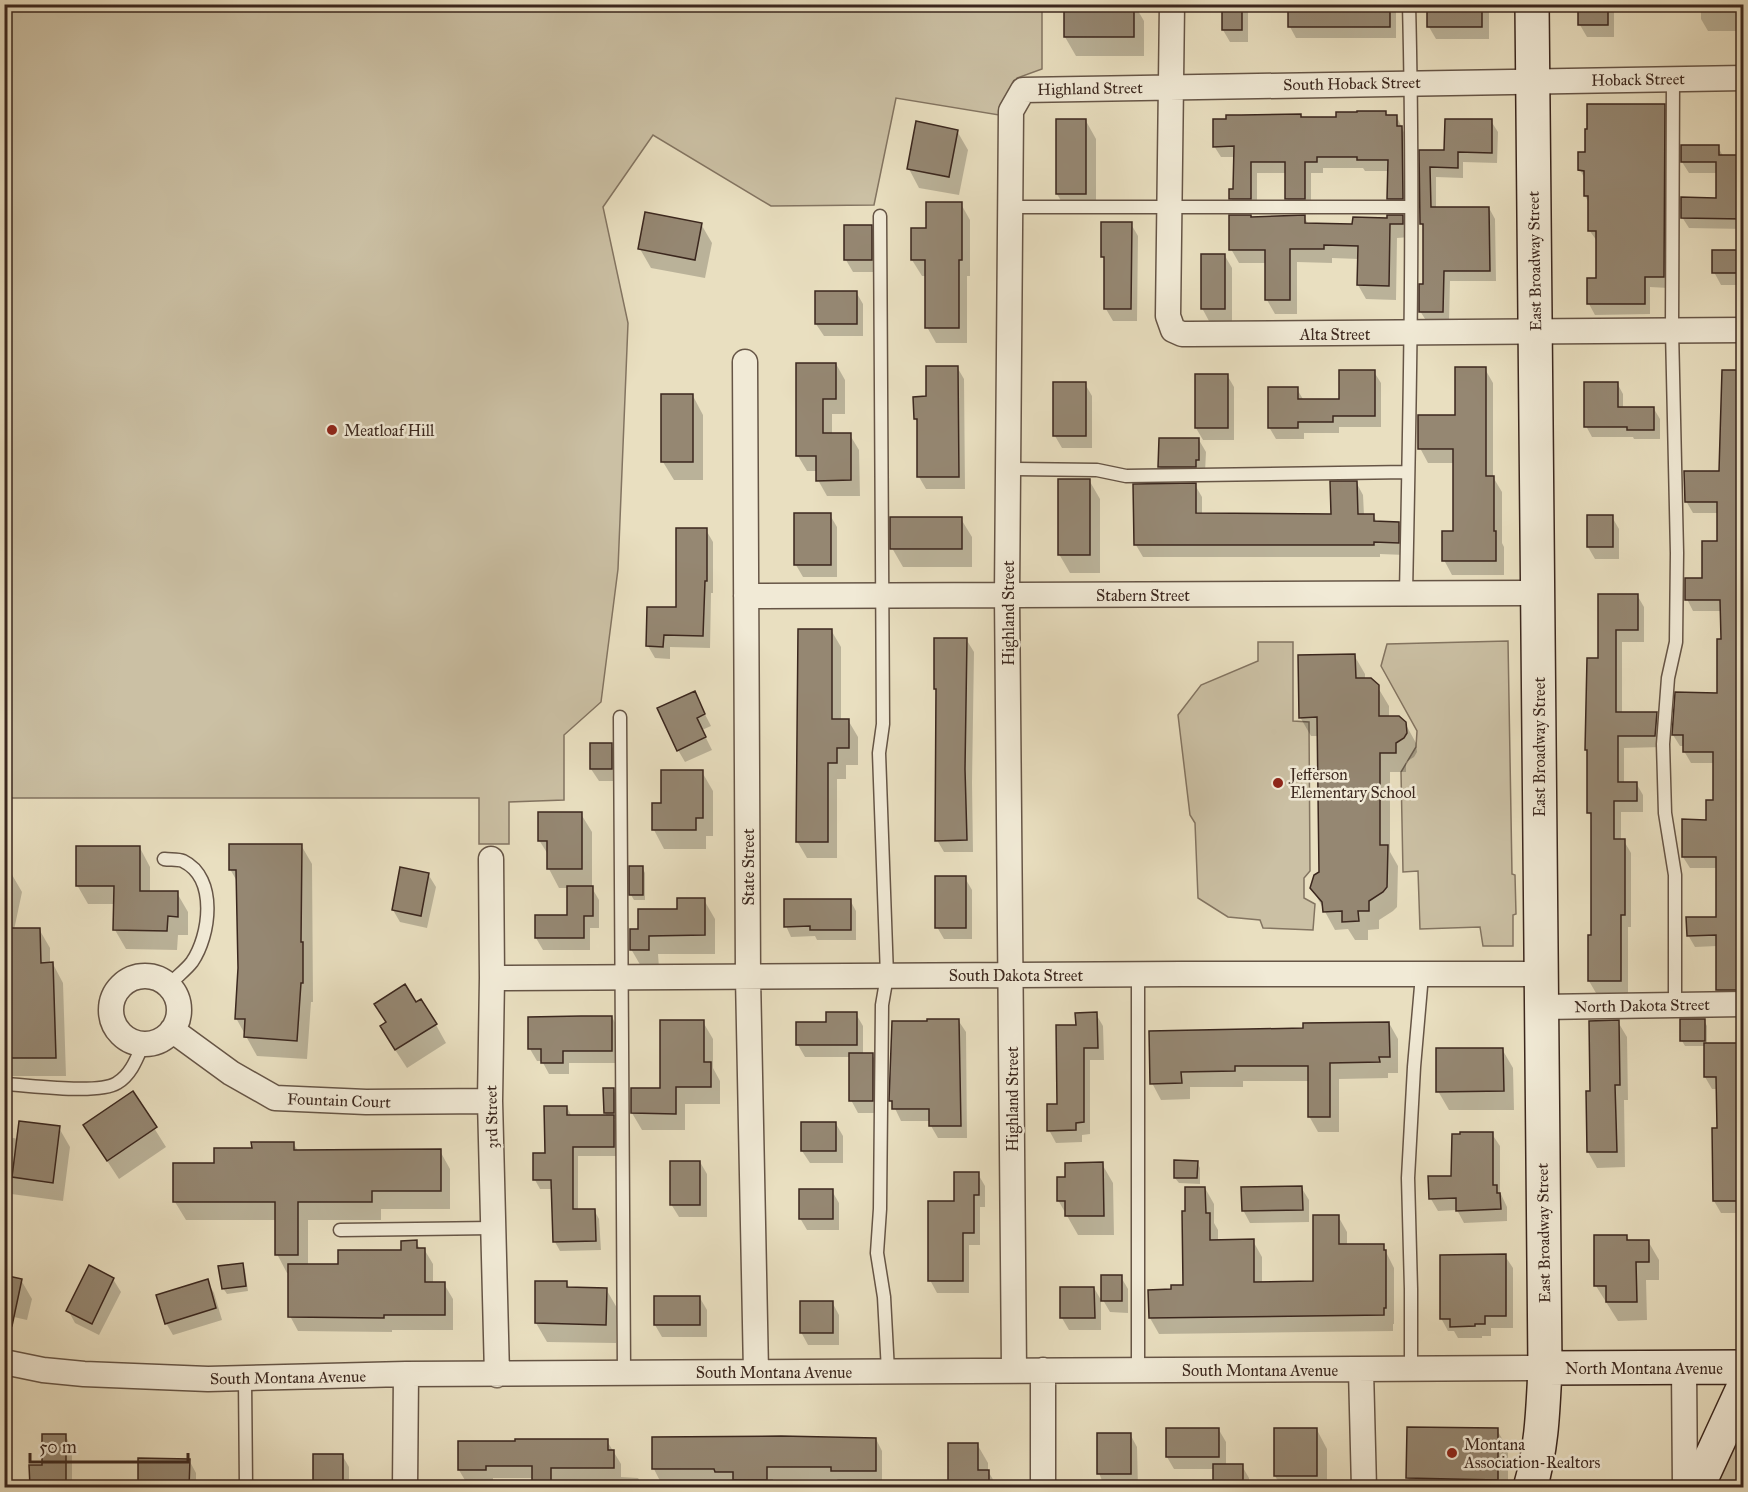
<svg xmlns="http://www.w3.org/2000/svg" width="1748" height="1492" font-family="'IM FELL Great Primer',serif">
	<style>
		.green { fill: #cbc0a4; stroke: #837461; stroke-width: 1.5 }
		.shadow { fill: #0003 }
		.building { fill: #958772; stroke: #3b271e; stroke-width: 1.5 }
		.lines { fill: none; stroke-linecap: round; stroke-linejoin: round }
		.lane-casing { stroke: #665546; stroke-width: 15 }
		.street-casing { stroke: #665546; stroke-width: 27 }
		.secondary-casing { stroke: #3b271e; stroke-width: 36 }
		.lane { stroke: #f1ead6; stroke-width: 12 }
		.street { stroke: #f1ead6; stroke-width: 24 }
		.secondary { stroke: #f1ead6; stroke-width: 33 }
		.poi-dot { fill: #8f2418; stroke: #f1ead6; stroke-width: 2 }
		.labels { text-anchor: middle; stroke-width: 5; stroke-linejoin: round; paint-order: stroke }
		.street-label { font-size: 16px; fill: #3b271e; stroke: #f1ead6 }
		.poi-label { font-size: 16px; fill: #3b271e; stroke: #f1ead6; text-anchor: start }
	</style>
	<rect width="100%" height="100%" fill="#e9dfc0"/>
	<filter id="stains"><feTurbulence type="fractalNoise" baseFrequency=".00333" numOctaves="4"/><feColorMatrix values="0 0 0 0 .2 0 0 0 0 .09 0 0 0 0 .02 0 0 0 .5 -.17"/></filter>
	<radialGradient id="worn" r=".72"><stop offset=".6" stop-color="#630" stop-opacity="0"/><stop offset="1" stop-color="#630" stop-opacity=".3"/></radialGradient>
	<path class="green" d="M4,5H1042V69L1017,78L999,115L896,98L874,205L771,206L653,135L603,207L628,323L618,569L601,702L564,735V800L509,802V844H479V798H5Z
		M1508,641L1512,874L1515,875L1516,914L1513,915V946H1483L1480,927L1420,929L1418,871L1403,872L1401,772L1416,747L1417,731L1381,666L1387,644Z
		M1258,642H1293V721L1309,722L1310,871L1304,878V898L1315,904L1313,930L1263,928L1260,920L1228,917L1198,898L1195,823L1190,815L1178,715L1201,685L1258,661Z
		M1743,1405V1487L1710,1488Z"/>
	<path class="shadow" d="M1065,4H1134L1144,21V56H1076L1065,37Z
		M1223,4H1248V42H1230L1223,30Z
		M1290,4H1396V38H1296L1290,27Z
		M1429,4H1497L1489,5V39H1436L1429,27Z
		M1580,4H1612L1614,8V37H1587L1580,25Z
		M1701,4H1744V31H1708L1701,19Z
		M1664,106L1670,116L1669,288L1650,287V314L1595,315L1589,304L1597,279V241L1589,230V203L1585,196V179L1580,170L1586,153L1589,131Z
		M1385,112L1387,116L1397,117L1407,139L1409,209H1395L1389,198V171H1365L1363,168H1323V173H1311V209H1293L1287,198V173H1257V209H1237L1231,198L1235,190L1236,157H1221L1214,146L1300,115L1302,119H1338Z
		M1057,121H1086L1096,139V213H1068L1057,194Z
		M1491,121L1498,132L1497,163L1463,162V178L1436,177V208H1489L1495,219L1496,281H1450L1449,322H1427L1420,311L1425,285V230L1421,223V151H1446Z
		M957,131L968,150L959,195L919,188L909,169Z
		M1682,147H1718L1723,156H1744V229L1689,228L1682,217L1717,200V173H1689L1682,162Z
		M961,204L970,220V276H967V343H936L927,327V276H922L912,260L927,229Z
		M1304,217L1309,225H1354L1402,217L1410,231V237L1397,238L1396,300L1366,299L1358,285L1359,259L1332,258V263L1297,262V314H1275L1267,300V263H1239L1231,249L1287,219Z
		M701,224L712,243L705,278L651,268L640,249Z
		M1131,224L1138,236L1137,321H1113L1106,309V262L1103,256Z
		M871,226L878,239V272H853L846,260Z
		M1714,251H1744V285H1721L1714,272Z
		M1225,256L1232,268V321H1209L1202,308Z
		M816,292H856L863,304V336H824L816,324Z
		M836,364L845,380V414H832V435H850L859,450L860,496H827L818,480L817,471H807L798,456Z
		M957,367L964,379L965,489H926L919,477V425L915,418L927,398Z
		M1485,369L1493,383V477L1502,492V543L1504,547V575H1452L1444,560L1455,532V463H1428L1420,448L1456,417Z
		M1374,372L1381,383V427H1339V433H1304V439H1276L1269,427L1297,389L1304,401H1340Z
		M1723,372H1744V1002L1724,1001L1717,990V946L1695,947L1688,935L1718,918V868H1690L1683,857L1708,821L1714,802V763H1691L1684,751L1685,746H1680L1673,735L1677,694H1719L1722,611H1693L1687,599L1703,580L1718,543V513H1693L1686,501L1721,472Z
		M1227,375L1234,387V440H1203L1196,428Z
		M1617,383L1623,394V409H1654L1660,419V439H1634L1633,437H1592L1586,426Z
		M1085,384L1092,396V448H1062L1055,436Z
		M693,396L703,415V480H674L663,462Z
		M1199,440L1206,452L1205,472L1167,479L1160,467Z
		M1089,480L1100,499V573H1070L1059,554Z
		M1356,482L1363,495L1364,515H1373L1377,522L1398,523L1405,535V555L1380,554V557H1143L1136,545L1195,485L1202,497V514L1333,515Z
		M830,515L837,527V577H803L796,565Z
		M1612,517L1619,529V559H1595L1588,547Z
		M961,519L972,537V567H903L892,548Z
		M706,530L713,542V593H711L710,648L670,647V659L655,658L648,646L677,609Z
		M1599,595H1637L1644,607V642H1622V714L1656,713L1663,725L1662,747L1624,748V783H1636L1643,795V812H1621V841H1624L1631,853V927H1628V993H1596L1589,981V936H1592V818L1589,813V754L1587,750L1599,660Z
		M831,630L841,647V720H848L858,737V765H846V779H837V858H807L797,841Z
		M966,639L974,652L972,783L973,852H944L937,840L938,693L935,689Z
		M1354,655L1365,674V680L1377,686L1389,706V717L1405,723L1416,743L1417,752L1414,757L1406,762V772H1390V852L1398,866L1397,907L1393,911L1379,920V929L1368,930V940H1355L1348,929L1335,930L1312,888L1321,873L1318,736H1311L1300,717Z
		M694,693L711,726L702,730L712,750L685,762L678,750Z
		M611,745L618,757V781H599L591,769Z
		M702,772L713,791V836H706V849H664L654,830L663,804Z
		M581,814L592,832V888L599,900V928H590V950H543L536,938L569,917V888H559L549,869V856L539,840Z
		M301,845L312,864L313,1002H311L307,1059L257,1056L236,1018L240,968L238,883L230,869Z
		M140,848L150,867V892L177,893L188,912V935H178L177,950L126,949L115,930V904H88L77,885Z
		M642,867L645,873V900H634L631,895Z
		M4,872L11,873L22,892L14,930L39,929L50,948V964H53L63,983L66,1076H11L4,1065Z
		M428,874L436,887L427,928L400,922L393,910Z
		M965,878L972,890V939H944L937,927Z
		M704,900L715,919V954H658L659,968H642L631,949L639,931L679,910Z
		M850,900L856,911V940H817L815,936L791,937L786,926Z
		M376,1004H415L436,1025L446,1043L407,1068L392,1045L387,1023Z
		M856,1014L863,1026V1055H872L880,1067L879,1113H858L851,1100V1057H805L798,1045L828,1023Z
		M1096,1014L1103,1026L1104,1060H1090V1134L1082,1135V1142L1056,1143L1049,1130L1058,1105L1077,1026Z
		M612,1017L619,1030V1063H569V1074H549L542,1061H537L530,1049Z
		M958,1020L966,1032L967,1138H938L931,1126V1121H901L891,1100Z
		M1704,1020L1707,1026V1044H1744V1213H1721L1714,1201L1719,1129L1718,1089H1712L1705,1077V1046H1685L1682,1041Z
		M703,1022L713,1039V1068L720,1081V1104H685V1130H642L632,1113V1090H662Z
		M1618,1022L1627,1037L1628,1100H1624L1625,1167L1597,1168L1588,1152L1591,1093Z
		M1389,1023L1398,1039V1073H1388V1078L1339,1079V1132H1318L1309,1116V1081H1243V1087H1190V1099L1161,1100L1152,1083L1151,1033L1304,1029Z
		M1502,1049L1513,1068L1514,1110H1449L1438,1091Z
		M613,1090L616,1095L617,1119H614L619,1126V1156H578V1211L594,1210L599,1219L601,1250L560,1251L555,1242L553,1189H540L535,1180L567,1107L572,1117H607L605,1113Z
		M132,1093L166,1147L119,1179L96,1144Z
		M836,1124L843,1136V1163H810L802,1151Z
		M59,1128L70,1147L63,1201L4,1193V1136L18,1139Z
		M1492,1134L1500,1146V1192L1507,1207V1221L1464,1223L1457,1210L1438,1211L1431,1199Z
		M293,1143L298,1151H440L450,1169V1209H381V1220H308V1266H340L402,1252L416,1242L420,1249H424L433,1264V1284H444L453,1299V1330H392V1332L298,1331L290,1316V1273H287L277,1254V1220H186L175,1202L215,1165L253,1150Z
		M700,1162L707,1174V1217H679L671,1204Z
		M1197,1162L1200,1168V1184L1179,1183L1175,1178Z
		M1102,1164L1113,1183L1114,1235H1078L1058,1200Z
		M978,1174L985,1186V1207H980V1245H969V1293H937L930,1280L956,1202Z
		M1301,1187L1309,1200V1222L1250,1223L1243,1210Z
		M1205,1188L1214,1204V1223L1218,1230V1241H1253L1262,1257V1284L1315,1283L1338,1216L1347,1232V1246H1383L1394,1268V1324H1393V1331L1159,1334L1150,1318V1291H1173L1185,1286Z
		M832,1191L839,1203V1230H807L800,1218Z
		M1626,1236L1629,1241H1648L1659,1260V1280H1646L1647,1320L1618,1321L1596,1286Z
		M1505,1256L1513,1268V1328H1491V1336H1482V1338H1458L1454,1331H1448L1441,1318Z
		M242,1264L245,1270L248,1291L227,1294L223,1288Z
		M90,1267L113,1279L121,1292L99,1335L75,1323L68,1310Z
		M1121,1277L1128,1289V1313L1110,1312L1103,1300Z
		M21,1280L32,1299L27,1320L5,1315Z
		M207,1281L214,1293L222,1320L173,1335L166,1323Z
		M567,1283L570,1289H606L617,1308L616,1343L547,1342L536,1323Z
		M1094,1288L1101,1300V1330H1069L1062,1318Z
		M700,1298L707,1310V1337H662L655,1325Z
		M832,1302L839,1315V1345H808L801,1332Z
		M1167,1430H1219L1226,1442V1466H1242L1249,1478V1488H1215V1469H1174L1167,1457Z
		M1317,1430L1327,1449V1488H1282L1275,1476Z
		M1497,1430L1508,1449V1488H1413L1408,1478Z
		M1130,1434L1137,1447L1138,1488H1105L1099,1473Z
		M65,1435L72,1448V1485L102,1484L104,1488H31Z
		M876,1439L882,1451V1483H840L837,1479H773V1488H739L736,1483L723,1484L721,1481H660L654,1469Z
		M607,1441L621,1464V1477L638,1478L644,1488H621V1480H557V1488H536L534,1478H493V1482H466L459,1470Z
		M977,1444L988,1463V1471L998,1488H950Z
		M342,1455L349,1467V1488H314Z
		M189,1460L196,1473V1488H140Z"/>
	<path class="building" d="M1064,4H1134V37H1064Z
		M1222,4H1242V30H1222Z
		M1288,4H1390V27H1288Z
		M1427,4H1482V27H1427Z
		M1578,4H1608V25H1578Z
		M1587,104H1665L1664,277H1645V304H1587V278H1596V231H1588V196H1584V171L1578,170V152H1585V129H1587Z
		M1357,111H1386V115H1397V126H1402L1403,199H1387L1388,160H1357V157H1317V162H1305V199H1285V162H1251V199H1229V189H1233L1234,146L1213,147V119H1226V115H1241L1301,114V117H1336V112H1357Z
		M1056,119H1086V194H1056Z
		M1445,119H1492V153L1458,152V168L1430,167L1431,207H1489L1490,271H1444L1443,312H1419V284H1423V224H1420L1419,150H1444Z
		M916,121L958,130L949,177L907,169Z
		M1681,145H1719V155H1743V219L1681,218V197L1716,198V162H1681Z
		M926,202H962V260H959V328H925V260H911V228H926Z
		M645,212L702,223L695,260L638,249Z
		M1229,215H1251V217L1305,215V223L1352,224L1353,217L1387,218V215H1403V224H1390L1389,286L1357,285L1358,246L1324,245V249H1290V300H1265V250H1229Z
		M1101,222H1132L1131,309H1104V257H1101Z
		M844,225H872V260H844Z
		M1712,250H1743V273H1712Z
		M1201,254H1225V309H1201Z
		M815,291H857V324H815Z
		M796,363H836V399H823V433H851V480L816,481V456H796Z
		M926,366H958L959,477H917V419H914L913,397L926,396Z
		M1455,367H1486V476H1494V531H1496V561H1442V531H1453V449H1418V415H1455Z
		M1339,370H1375V416H1333V422H1298V428H1268V387H1298V399H1339Z
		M1722,370H1743V990H1716V935L1687,936L1686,917H1716V857H1682V819L1706,820V800H1713V752H1683V735H1672L1675,692L1717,693V639H1721L1720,600H1685V578H1702V541H1717V502H1685L1684,471H1719Z
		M1195,374H1228V428H1195Z
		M1053,382H1086V436H1053Z
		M1584,382H1618V407H1654V430H1627V427H1584Z
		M661,394H693V462H661Z
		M1159,438H1199V460H1196V467H1158Z
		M1058,479H1090V555H1058Z
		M1330,481H1357L1358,514H1374V521L1399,522V543L1374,542V545H1134L1133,484L1196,483V513L1331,514Z
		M794,513H831V565H794Z
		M1587,515H1613V547H1587Z
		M890,517H962V549H890Z
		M676,528H707V581H705L703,636L664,635L663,647L646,646L647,607H676Z
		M1598,594H1638V630H1616V712H1657L1655,736H1618V782H1637V801H1614V839H1625V915H1621V981H1588V935H1591V813H1587V750H1585L1587,658H1598Z
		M798,629H832V719H849V748H837V763H828V842H796Z
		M934,638H967L965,769L967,840L935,841L936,689H934Z
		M1355,654L1356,678H1371L1379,685V716H1399L1406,722L1407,733L1404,738L1396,743V753H1380V845H1388L1387,887L1383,892L1369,901V911H1358L1359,921L1342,922V911L1323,912L1322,902L1310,888L1314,875L1319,872L1317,717L1299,718L1298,655Z
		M695,691L705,714L697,718L706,737L677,751L657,708Z
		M590,743H612V769H590Z
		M661,770H703V818H696V830H652V803H661Z
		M538,812H582V869H547V841H538Z
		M229,844H302L301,942H303V983H301L297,1041L244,1037L245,1019H235L238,968L236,870H229Z
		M76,846H140V891H178V917L168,916L167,931L113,930L114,886H76Z
		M629,866H643V895H629Z
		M400,867L429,873L421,916L392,910Z
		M935,876H966V928H935Z
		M567,886H593V916H584V938H535V915H567Z
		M677,898H705V935L649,936V950H630V929H638V909H677Z
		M784,899H851V930H810V926L784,927Z
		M4,928H40L41,963L53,962L56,1058H4Z
		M405,984L416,1002L421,999L437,1024L395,1050L380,1026L386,1022L374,1004Z
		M826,1012H857V1045H796V1022H826Z
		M1097,1012L1098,1048H1084V1122L1076,1123V1130L1047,1131V1104H1057L1056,1025H1076L1075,1013Z
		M581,1016H612V1051H563V1063H541V1049H528V1017Z
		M927,1019H959L961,1126H929V1109H892V1101H889L892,1021H927Z
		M1680,1019H1705V1041H1680Z
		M660,1020H704V1062H711V1087H676V1114L631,1113V1088H660Z
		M1619,1020L1620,1085H1615L1617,1152H1587L1586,1091H1590L1589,1021Z
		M1389,1022L1390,1057H1379L1380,1062L1330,1063V1117H1308V1066H1235V1071L1181,1072L1182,1083L1150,1084L1149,1031L1303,1028V1023Z
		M1704,1043H1743V1128H1738L1739,1163H1743V1201H1713L1712,1128H1717L1716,1077H1704Z
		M1436,1048H1503L1504,1091L1436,1092Z
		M849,1053H873V1101H849Z
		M603,1088H614V1113H604Z
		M133,1091L157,1127L107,1161L83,1125Z
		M544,1106H567V1115H614V1147H573V1209H595L596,1241L553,1242L551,1180H533V1153H545Z
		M19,1121L60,1126L53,1183L12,1177Z
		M801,1122H836V1151H801Z
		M1460,1132H1493V1185H1497V1193H1500L1501,1209L1456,1211V1198L1429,1199L1428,1176H1451L1452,1134H1460Z
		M251,1142H294V1150L441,1149V1191H372V1202H298V1255H275V1202H173V1163H214V1148H252Z
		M1174,1160L1198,1161L1197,1178H1174Z
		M670,1161H700V1205H670Z
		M1103,1162L1104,1216H1065V1201H1057V1177H1065V1163Z
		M954,1172H979V1195H974V1233H963V1281H928V1201H954Z
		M1302,1186L1303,1210L1242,1211L1241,1187Z
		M1185,1187H1205L1206,1213H1210V1240L1254,1239V1282L1313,1281V1215H1339V1244H1384V1250H1386V1308H1384V1315L1149,1318L1148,1290L1171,1289V1285H1183L1182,1211H1185Z
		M799,1189H833V1219H799Z
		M1594,1235H1627V1240H1649V1262H1636L1637,1302H1606V1286H1594Z
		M417,1240V1248H425V1282H445V1315H384V1318L288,1317V1264H338V1250H401V1241Z
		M1506,1254V1316H1485V1324H1475V1326L1450,1327V1319H1440V1255Z
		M243,1263L246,1286L222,1289L218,1266Z
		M89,1265L114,1278L92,1324L66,1311Z
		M4,1275L22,1279L12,1326L4,1325Z
		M1101,1275H1122V1301H1101Z
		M208,1279L216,1308L165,1324L156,1295Z
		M535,1281H567V1287L607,1288L606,1325L535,1323Z
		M1060,1287H1094L1095,1318H1060Z
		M654,1296H700V1325H654Z
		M800,1301H833V1333H800Z
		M1407,1427L1498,1428V1480L1406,1478Z
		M1166,1428H1219V1457H1166Z
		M1274,1428H1317V1476H1274Z
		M1097,1433H1131V1474H1097Z
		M42,1434H66V1488L30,1487L29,1465H42Z
		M781,1436L876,1438V1471H831V1467H767V1480H733V1472H715L714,1469H652V1437Z
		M515,1439H608V1450H614V1468H551V1484H532V1466H486V1470H458V1441H515Z
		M948,1443H978V1470H989V1488H948Z
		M313,1454H343V1488H313Z
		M138,1458L190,1459L189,1488H138Z
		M1213,1464H1243V1488H1213Z"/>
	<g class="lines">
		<g class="lane-casing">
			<path id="lane" d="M1673,79L1672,330L1677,553L1676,642L1668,678L1663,744L1665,813L1675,875V1005
				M1010,207H1411
				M880,216L883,724L879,753L887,976L882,1005L880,1209L877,1253L884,1297L888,1371
				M1008,469L1097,470L1126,476L1408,472
				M1406,593C1410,397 1414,201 1409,4
				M620,717L624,1373
				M164,859C170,860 178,859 183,861C218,878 210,936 192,962C186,970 176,977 169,985
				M1138,974V1370
				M4,1084C29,1085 98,1095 117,1083C131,1075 137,1058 143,1044
				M340,1230L493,1228
				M1411,1370V1289L1408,1178L1414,1067L1422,975
				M245,1379L246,1488"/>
		</g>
		<g class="street-casing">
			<path id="street" d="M1172,4L1168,316L1173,330L1182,334H1190L1744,330
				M745,362L748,977L756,1372
				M746,596L1539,593
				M491,859L492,978L490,1101L497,1375
				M111 1010a34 34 0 1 1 68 0a34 34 0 1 1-68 0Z
				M492,978L1182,974H1541
				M1541,1007L1744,1004
				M172,1030L231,1073L275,1098L366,1102L490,1101
				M4,1362L43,1370L84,1374L208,1379L406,1374L1545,1368
				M1684,1368L1685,1488
				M1014,1370L1007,595L1011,111L1023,90L1744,78
				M1043,1370V1488
				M1361,1370L1364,1488
				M405,1488L406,1374"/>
		</g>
		<g class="secondary-casing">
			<path id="secondary" d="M1545,1368L1744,1367
				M1530,1488C1542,1448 1543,1409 1545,1368L1532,4
				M1697,1488L1744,1386"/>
		</g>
		<use href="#lane" class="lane"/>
		<use href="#street" class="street"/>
		<use href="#secondary" class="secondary"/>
	</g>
	<g class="poi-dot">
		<circle cx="332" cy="430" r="6"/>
		<circle cx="1278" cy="783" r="6"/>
		<circle cx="1452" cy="1453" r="6"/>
	</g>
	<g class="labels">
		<g class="street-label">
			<text transform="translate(1638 79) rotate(-1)" y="6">Hoback Street</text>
			<text transform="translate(1352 83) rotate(-1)" y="6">South Hoback Street</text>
			<text transform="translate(1090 88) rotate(-1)" y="6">Highland Street</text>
			<text transform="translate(1534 261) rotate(-91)" y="6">East Broadway Street</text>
			<text x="1335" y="340">Alta Street</text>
			<text x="1143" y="601">Stabern Street</text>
			<text transform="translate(1008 613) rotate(-90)" y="6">Highland Street</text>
			<text transform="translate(1539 747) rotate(-90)" y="6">East Broadway Street</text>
			<text transform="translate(748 867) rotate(-90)" y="6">State Street</text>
			<text x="1016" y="981">South Dakota Street</text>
			<text transform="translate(1642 1005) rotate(-1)" y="6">North Dakota Street</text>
			<text transform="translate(1012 1099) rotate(-90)" y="6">Highland Street</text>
			<text transform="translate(339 1100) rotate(2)" y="6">Fountain Court</text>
			<text transform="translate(491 1117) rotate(-91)" y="6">3rd Street</text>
			<text transform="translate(1543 1233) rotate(-91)" y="6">East Broadway Street</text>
			<text x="1644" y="1374">North Montana Avenue</text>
			<text x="1260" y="1376">South Montana Avenue</text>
			<text x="774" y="1378">South Montana Avenue</text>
			<text transform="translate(288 1377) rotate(-1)" y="6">South Montana Avenue</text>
		</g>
		<g class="poi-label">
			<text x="344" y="436">Meatloaf Hill</text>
			<text x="1290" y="780">Jefferson<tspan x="1290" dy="18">Elementary School</tspan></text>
			<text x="1464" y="1450">Montana<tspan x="1464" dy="18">Association-Realtors</tspan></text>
		</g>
	</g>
	<rect width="1748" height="1492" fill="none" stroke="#e9dfc0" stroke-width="24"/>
	<rect x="6" y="6" width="1736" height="1480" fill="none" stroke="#3b271e" stroke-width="3"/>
	<rect x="12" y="12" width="1724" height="1468" fill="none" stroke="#3b271e" stroke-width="1.5"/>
	<path d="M30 1453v9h158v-9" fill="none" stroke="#3b271e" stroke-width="3"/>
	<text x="39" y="1453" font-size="18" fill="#3b271e" stroke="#f1ead6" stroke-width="4.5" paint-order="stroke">50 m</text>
	<rect width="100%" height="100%" filter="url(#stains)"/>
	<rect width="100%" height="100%" fill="url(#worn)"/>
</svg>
